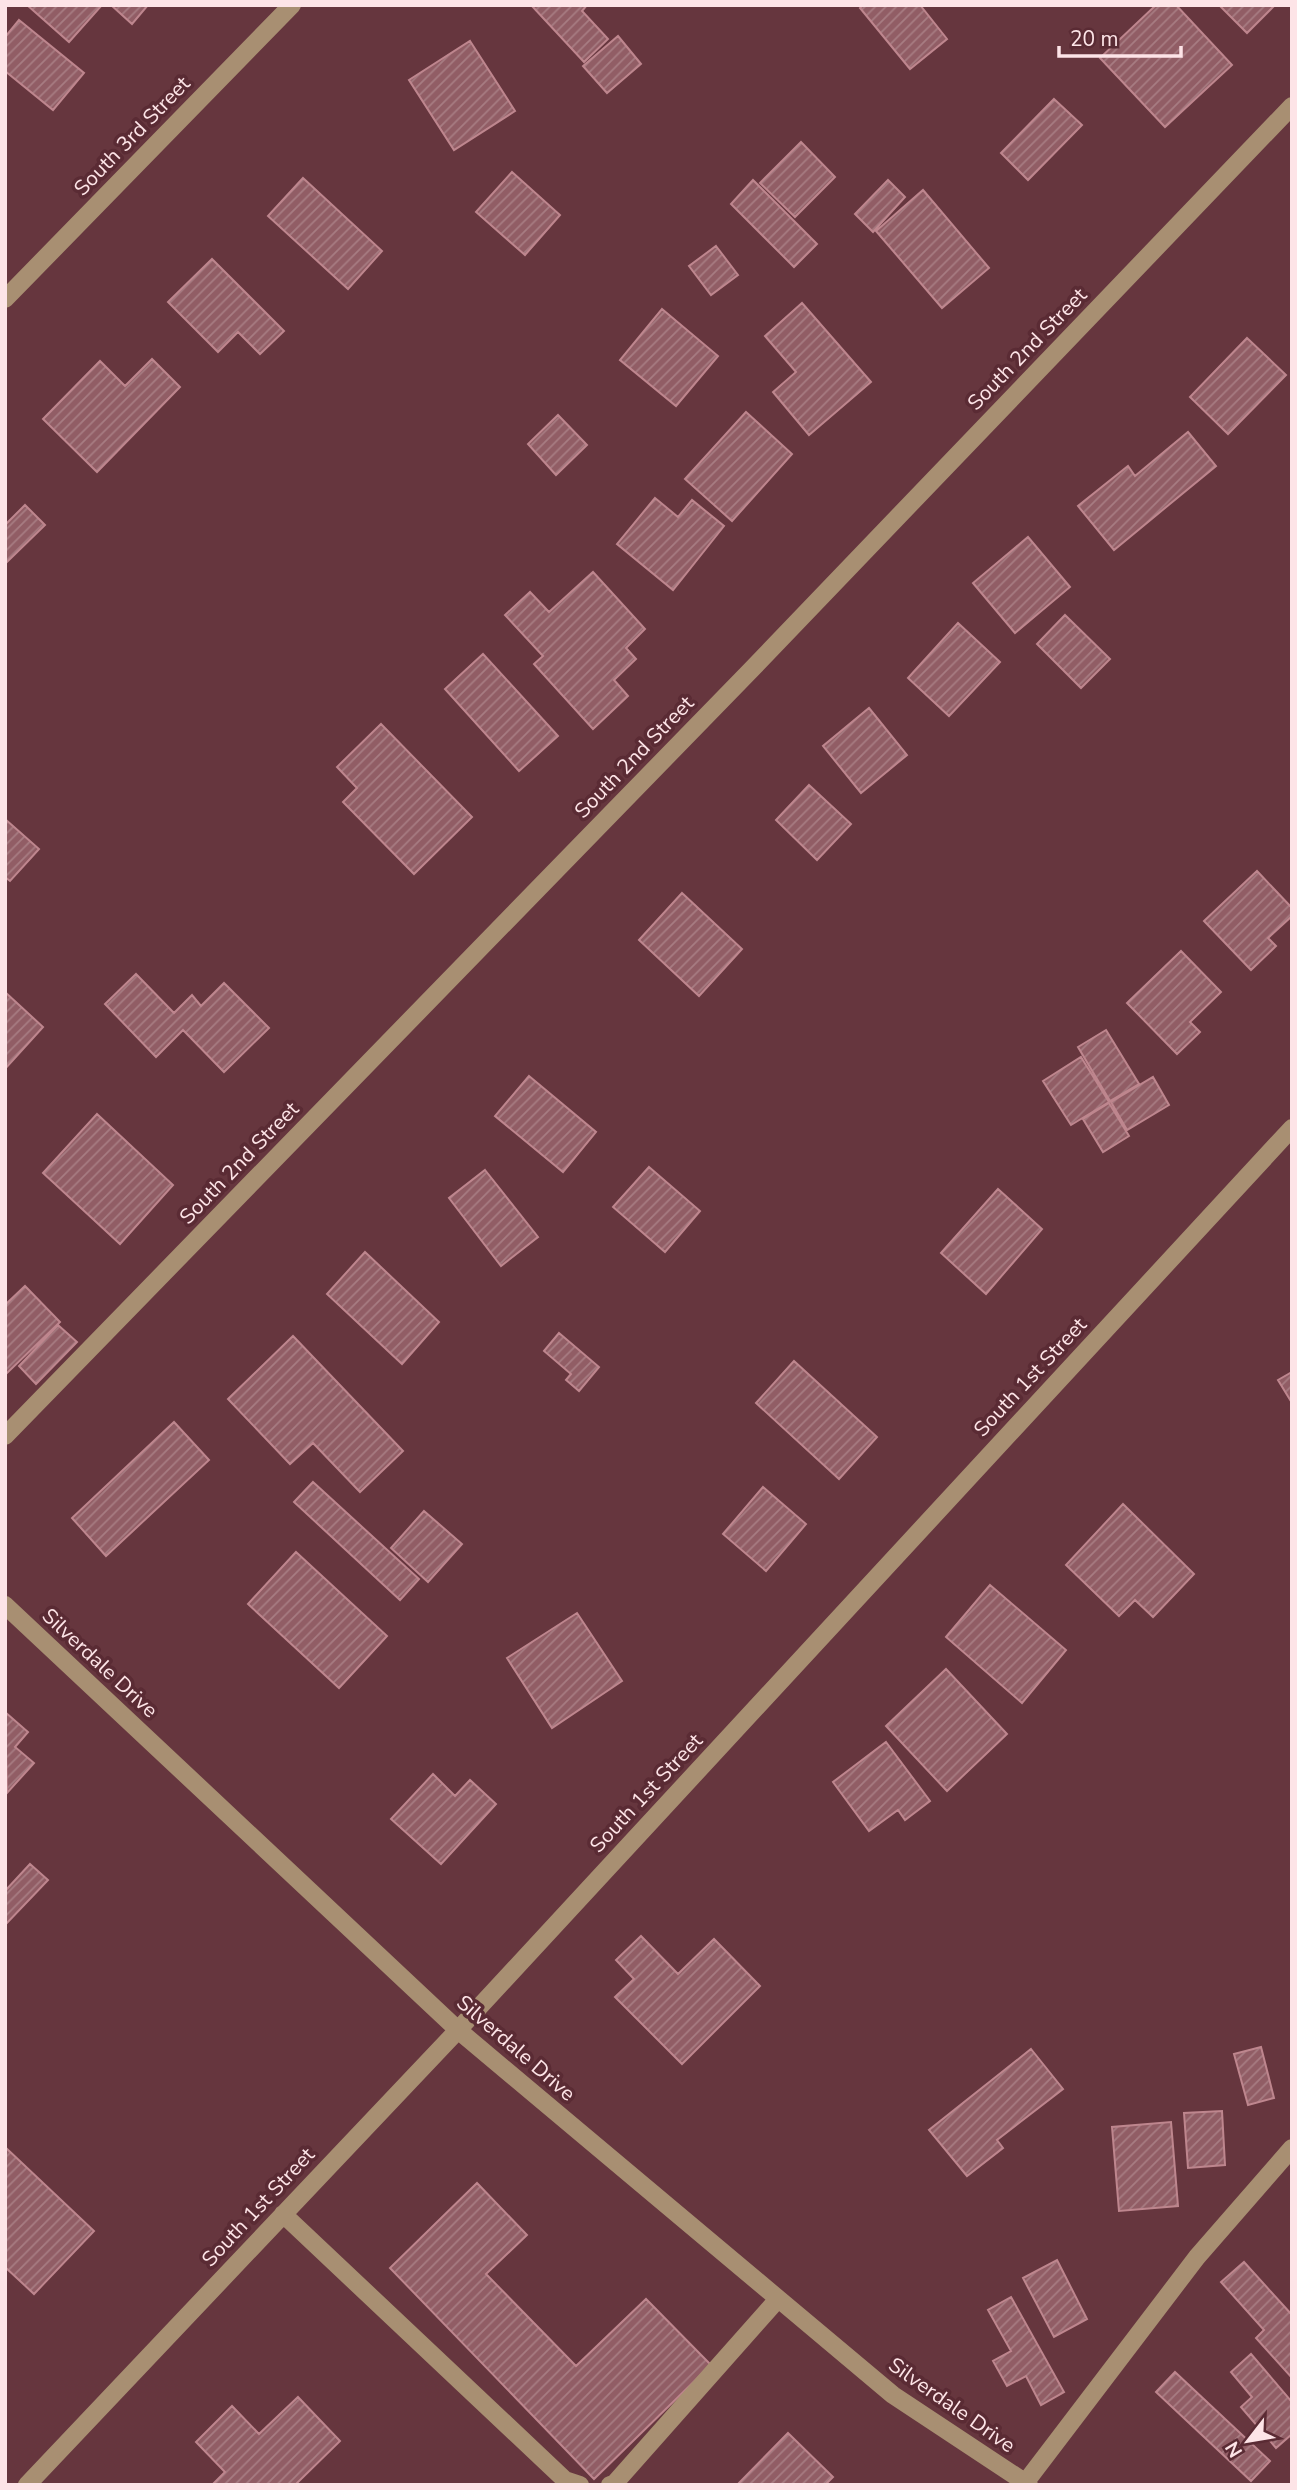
<svg xmlns="http://www.w3.org/2000/svg" width="1297" height="2490" font-family="'Nunito Sans',sans-serif">
	<style>
		.building { fill: url(#building-hatch); stroke: #be868e; stroke-width: 2 }
		.lines { fill: none; stroke-linecap: round; stroke-linejoin: round }
		.minor { stroke: #a88f72; stroke-width: 18 }
		.labels { text-anchor: middle; stroke-width: 7; stroke-linejoin: round; paint-order: stroke }
		.street-label { font-size: 21px; fill: #fde4e7; stroke: #5a2b34 }
	</style>
	<defs>
		<pattern id="building-hatch" width="6" height="6" patternUnits="userSpaceOnUse" patternTransform="scale(1.75)"><rect width="6" height="6" fill="#915d65"/><path d="M-1 1l2-2M0 6l6-6M5 7l2-2" fill="none" stroke="#a77c82"/></pattern>
	</defs>
	<rect width="100%" height="100%" fill="#66363e"/>
	<path class="building" d="M27,5H102L69,42Z
		M111,5H148L132,24Z
		M531,5H587L582,11L608,39L584,62Z
		M863,5H920L947,39L910,69L860,8Z
		M1156,5H1176L1232,65L1165,127L1100,58Z
		M1219,5H1275L1247,33Z
		M19,20L84,73L53,110L5,71V37Z
		M618,36L641,64L607,93L583,66Z
		M470,41L515,111L454,150L409,80Z
		M1054,99L1082,125L1028,180L1001,153Z
		M801,142L835,177L795,217L760,183Z
		M512,172L560,215L525,255L476,212Z
		M303,178L382,251L348,289L268,216Z
		M753,180L817,244L794,267L731,204Z
		M888,180L905,197L873,232L855,214Z
		M923,190L989,268L942,308L876,231Z
		M716,246L738,275L711,295L689,266Z
		M212,259L284,331L260,354L238,332L218,352L168,302Z
		M802,303L871,382L809,435L773,392L796,372L765,336Z
		M662,309L718,356L676,406L620,360Z
		M1247,338L1286,375L1228,434L1190,397Z
		M152,359L180,387L97,472L43,419L100,361L125,386Z
		M746,412L792,454L732,521L685,479Z
		M558,415L587,445L556,475L528,444Z
		M1188,432L1216,466L1114,550L1078,506L1128,466L1135,476Z
		M655,498L678,517L692,500L724,526L673,590L617,544Z
		M25,505L45,525L5,564V525Z
		M1028,537L1070,587L1015,633L973,583Z
		M593,572L645,629L626,648L636,659L614,680L628,696L593,729L534,664L543,656L505,615L530,592L549,612Z
		M1065,615L1110,659L1081,688L1037,644Z
		M958,623L1000,662L949,716L908,678Z
		M483,654L558,736L519,771L445,689Z
		M869,708L907,755L861,793L823,746Z
		M381,724L472,817L414,874L343,802L357,788L337,767Z
		M809,785L851,824L817,860L776,820Z
		M5,819L39,849L10,881L5,877Z
		M1257,871L1292,908V916L1268,938L1276,946L1251,970L1204,921Z
		M682,893L742,949L699,996L639,940Z
		M1181,951L1221,992L1190,1022L1200,1032L1177,1054L1127,1003Z
		M136,974L174,1013L192,995L201,1006L224,983L269,1028L224,1072L183,1030L156,1057L105,1004Z
		M5,992L43,1027L5,1069Z
		M1106,1030L1139,1084L1110,1101L1078,1047Z
		M1081,1057L1109,1102L1071,1125L1043,1081Z
		M529,1076L596,1132L563,1172L495,1116Z
		M1153,1077L1169,1105L1127,1130L1111,1102Z
		M1109,1103L1129,1136L1103,1152L1083,1119Z
		M97,1114L173,1185L120,1244L43,1173Z
		M649,1167L700,1211L665,1252L613,1207Z
		M485,1170L538,1237L501,1266L449,1198Z
		M998,1189L1042,1229L986,1294L941,1253Z
		M365,1252L439,1322L402,1364L327,1294Z
		M25,1286L60,1322L5,1375V1305Z
		M58,1325L77,1342L36,1384L19,1366Z
		M559,1333L599,1367L579,1391L566,1380L571,1374L544,1351Z
		M293,1336L403,1451L360,1492L313,1443L290,1464L228,1399Z
		M794,1361L877,1437L839,1479L756,1403Z
		M1292,1372V1403L1278,1380Z
		M174,1422L209,1460L106,1556L72,1518Z
		M313,1482L419,1579L400,1600L294,1502Z
		M763,1487L806,1524L766,1571L723,1534Z
		M1123,1504L1194,1574L1153,1617L1135,1600L1119,1616L1066,1565Z
		M424,1511L462,1544L428,1582L391,1548Z
		M296,1552L387,1636L339,1688L248,1604Z
		M990,1585L1066,1650L1022,1703L946,1637Z
		M577,1613L622,1681L552,1728L507,1658Z
		M946,1669L1007,1734L947,1791L886,1726Z
		M5,1712L28,1732L15,1747L34,1763L7,1793Z
		M886,1742L930,1801L905,1820L898,1810L869,1831L833,1782Z
		M433,1774L455,1796L470,1780L496,1804L441,1864L391,1819Z
		M30,1864L48,1880L5,1925V1891Z
		M641,1936L678,1974L714,1939L760,1986L682,2064L615,1997L634,1979L616,1960Z
		M1261,2047L1274,2098L1248,2105L1234,2054Z
		M1031,2049L1063,2089L997,2140L1003,2148L967,2176L929,2130Z
		M1222,2111L1225,2165L1188,2168L1184,2113Z
		M1171,2122L1178,2206L1119,2211L1112,2127Z
		M5,2147L94,2231L34,2294L5,2267Z
		M477,2183L527,2235L486,2274L576,2366L646,2299L711,2365L594,2479L390,2268Z
		M1057,2260L1087,2319L1054,2337L1023,2278Z
		M1244,2262L1292,2315V2378L1256,2338L1264,2330L1221,2282Z
		M1011,2297L1064,2392L1041,2405L1026,2376L1007,2386L993,2361L1011,2351L988,2310Z
		M1251,2354L1292,2402V2434L1276,2448L1241,2407L1252,2397L1231,2372Z
		M1175,2372L1270,2461L1251,2481L1156,2392Z
		M298,2397L340,2441L295,2485H212L225,2472L196,2442L232,2406L259,2434Z
		M788,2433L833,2477L825,2485H737Z"/>
	<g class="lines">
		<path class="minor" d="M5,299L292,5
			M5,1436L750,671L1292,106
			M5,1605L458,2030L893,2395L1029,2485
			M283,2214L565,2480L580,2485
			M1025,2483L1197,2257L1292,2148
			M27,2485L458,2030L1292,1128
			M610,2485L614,2484L778,2299"/>
	</g>
	<g class="labels">
		<g class="street-label">
			<text transform="translate(132 136) rotate(-46)" y="7">South 3rd Street</text>
			<text transform="translate(1027 349) rotate(-46)" y="7">South 2nd Street</text>
			<text transform="translate(634 757) rotate(-46)" y="7">South 2nd Street</text>
			<text transform="translate(239 1163) rotate(-46)" y="7">South 2nd Street</text>
			<text transform="translate(1030 1377) rotate(-47)" y="7">South 1st Street</text>
			<text transform="translate(100 1663) rotate(43)" y="7">Silverdale Drive</text>
			<text transform="translate(646 1793) rotate(-47)" y="7">South 1st Street</text>
			<text transform="translate(516 2048) rotate(41)" y="7">Silverdale Drive</text>
			<text transform="translate(258 2207) rotate(-47)" y="7">South 1st Street</text>
			<text transform="translate(952 2405) rotate(35)" y="7">Silverdale Drive</text>
		</g>
	</g>
	<rect width="1297" height="2490" fill="none" stroke="#fde4e7" stroke-width="14"/>
	<g transform="translate(1248 2441) rotate(239)" stroke="#5a2b34" stroke-width="5" paint-order="stroke">
	<path d="M0-5L12 26L0 18L-12 26Z" fill="#fde4e7"/>
	<text y="-10" font-size="19" font-weight="bold" text-anchor="middle" fill="#fde4e7">N</text>
	</g>
	<path d="M1059 46v10h122v-10" fill="none" stroke="#fde4e7" stroke-width="3.5"/>
	<text x="1070" y="46" font-size="21" fill="#fde4e7" stroke="#5a2b34" stroke-width="5" paint-order="stroke">20 m</text>
</svg>
